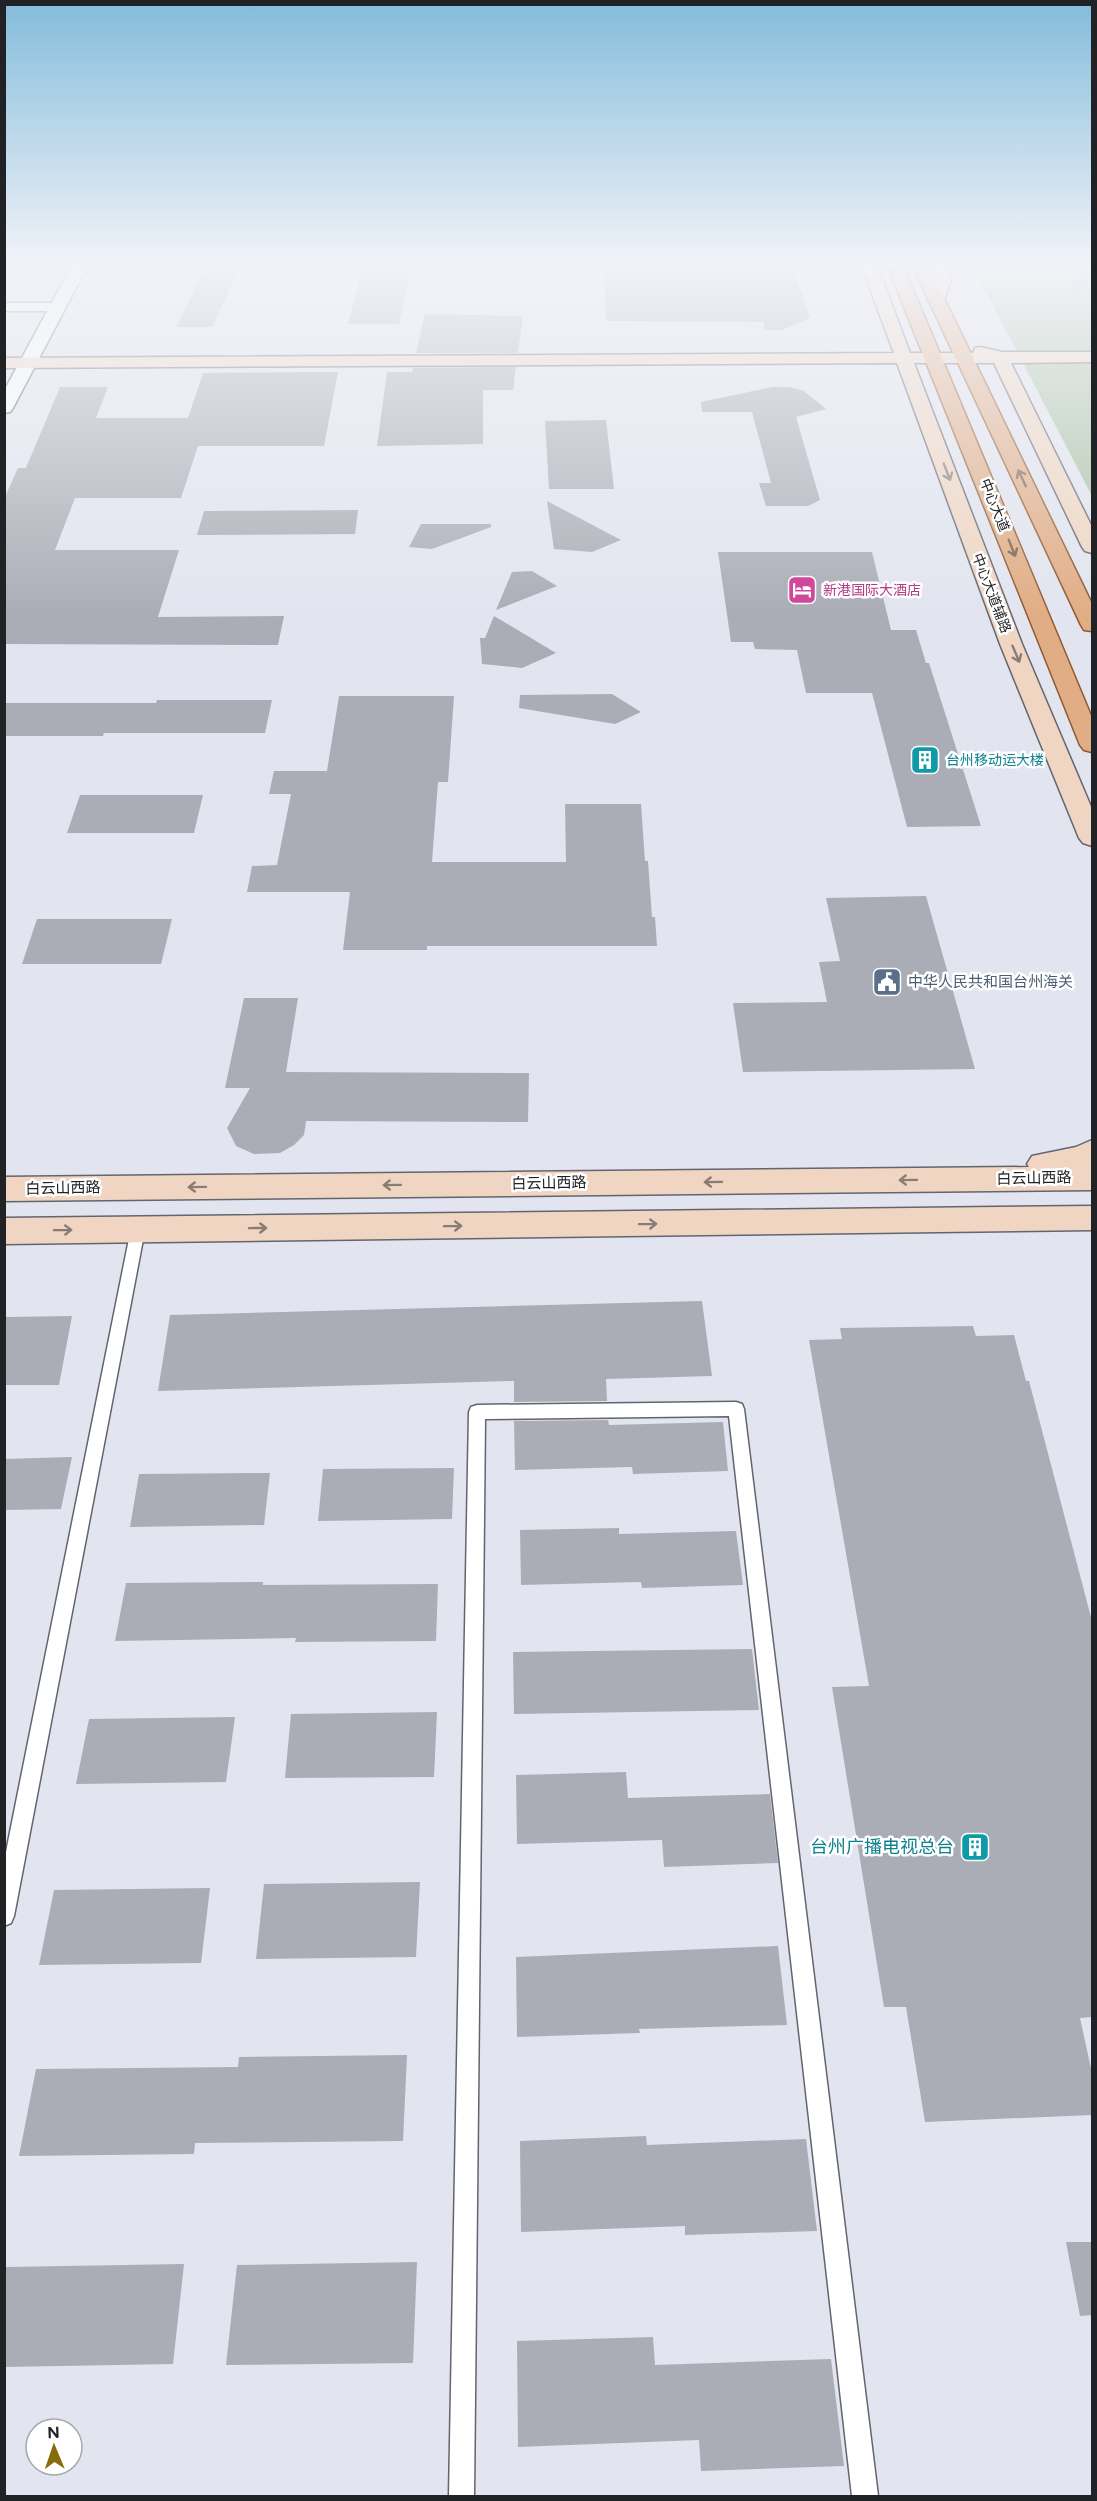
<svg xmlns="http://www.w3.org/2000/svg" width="1097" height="2501" font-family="Figtree,'Noto Sans SC',sans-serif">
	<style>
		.green { fill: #aac1a4 }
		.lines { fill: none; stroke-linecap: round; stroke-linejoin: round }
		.canal { fill: #8cc8c8; fill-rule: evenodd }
		.building { fill: #abadb6 }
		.service-casing { stroke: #63656e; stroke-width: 3 }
		.minor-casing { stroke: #63656e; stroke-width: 3 }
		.tertiary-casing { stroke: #63656e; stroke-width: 3 }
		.secondary-casing { stroke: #63656e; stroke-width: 3 }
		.primary-casing { stroke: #91592f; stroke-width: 3 }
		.service { fill: #fff; fill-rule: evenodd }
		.minor { fill: #fff; fill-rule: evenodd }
		.tertiary { fill: #fff; fill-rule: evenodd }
		.secondary { fill: #f0d6c2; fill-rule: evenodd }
		.primary { fill: #e1ad85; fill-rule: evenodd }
		.oneway { stroke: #887c74 }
		.oneway2 { stroke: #776151 }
		.labels { text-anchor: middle; stroke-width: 5; stroke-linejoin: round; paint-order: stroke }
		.far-street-label { font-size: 14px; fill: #212226; stroke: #fff }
		.far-hotel-label { font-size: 14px; fill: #b23c85; stroke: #fff; text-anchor: start }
		.far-culture-label { font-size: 14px; fill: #0d838f; stroke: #fff; text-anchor: start }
		.service-label { font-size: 15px; fill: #4e5e75; stroke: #fff; text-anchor: start }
		.street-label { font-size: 15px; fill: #212226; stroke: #fff }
		.near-culture-label { font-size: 18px; fill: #0d838f; stroke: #fff; text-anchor: end }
	</style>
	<rect width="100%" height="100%" fill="#e2e4ef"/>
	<path class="green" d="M972,265H1092V496Z"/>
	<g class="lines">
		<path class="canal" d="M1063,265H1077L1092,287V301L1087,300Z"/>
	</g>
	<path class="building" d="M207,265H241L212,327H176Z
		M364,265H411L399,324H348Z
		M604,265H792L810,318L782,330H765L763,322L606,321Z
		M425,314L523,316L518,353H416Z
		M516,367L513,390H483V444L377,446L387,372H412L413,368Z
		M338,372L324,446H198L181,498H75L55,550H179L158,617L284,616L278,645L4,644V499L18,468H26L60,387H108L96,418H188L203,373Z
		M772,387H790L804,391L826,409L796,417L820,500L808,506H766L759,483H771L752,412H702L701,402Z
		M606,420L614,489H549L545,421Z
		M547,501L621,540L592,552L554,549Z
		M358,510L355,534L197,535L204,511Z
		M421,524H491V527L432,549L409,547Z
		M718,552H872L891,630H916L926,663H929L981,826L907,827L872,693H806L797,650L755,649L753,642H731Z
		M532,571L557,586L496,610L512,572Z
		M494,616L556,653L522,668L482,664L480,638H485Z
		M612,694L641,712L615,724L519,708L520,695Z
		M339,696H454L448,782H438L432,862H566L565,804H641L645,861H648L652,917H655L657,946H427V950H343L350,892H247L252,866L277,865L291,794H269L274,771H327Z
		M157,700H272L265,733H104L103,736H4V703H156Z
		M80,795H203L194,833H67Z
		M926,896L975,1069L743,1072L733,1003L827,1002L819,962L840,961L826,898Z
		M37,919H172L161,964H22Z
		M244,998H298L286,1072L529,1073L528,1122L306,1121L304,1135L294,1145L280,1153L254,1154L236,1146L227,1128L250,1088H225Z
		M702,1301L712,1376L606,1379L607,1401L514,1402V1381L158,1391L170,1315Z
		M72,1316L59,1385H4V1317Z
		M973,1326L976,1336L1014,1335L1026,1381H1029L1092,1621V2017L1080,2018L1092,2073V2115L925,2122L906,2007H884L832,1687L869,1686L809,1340L842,1339L840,1328Z
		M608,1420L609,1425L723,1422L728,1471L633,1474L632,1467L515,1470L514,1421Z
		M72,1457L61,1509L4,1510V1459Z
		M454,1468L452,1519L318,1521L323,1469Z
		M270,1473L264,1525L130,1527L139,1474Z
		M619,1528V1534L736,1531L743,1585L642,1588L641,1582L521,1585L520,1530Z
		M263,1582V1585L438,1584L436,1641L295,1642L296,1638L115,1641L126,1583Z
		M752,1649L759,1710L514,1714L513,1652Z
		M437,1712L434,1777L285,1778L291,1714Z
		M235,1717L226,1782L76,1784L89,1719Z
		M626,1772L628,1798L770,1794L778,1863L664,1867L662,1840L517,1844L516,1775Z
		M420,1882L416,1957L256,1959L264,1884Z
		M210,1888L201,1963L39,1965L54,1890Z
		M778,1946L787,2025L639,2029L640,2033L517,2037L516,1957Z
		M407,2055L403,2141L195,2143L194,2154L19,2156L36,2069L238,2067L239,2057Z
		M646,2136L647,2145L806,2139L817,2231L685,2235V2226L521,2232L520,2141Z
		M1066,2242H1092V2315L1080,2316Z
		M417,2262L413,2363L226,2365L237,2265Z
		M184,2264L173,2364L4,2367V2267Z
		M653,2337L655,2365L831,2359L844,2466L701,2471L699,2440L518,2447L517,2341Z"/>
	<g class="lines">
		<g class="service-casing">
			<path id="service" d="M138,1223L143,1225L145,1229L14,1916L11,1923L4,1926V1862L131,1229L133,1225Z
				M736,1402L742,1404L744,1409L878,2496H852L729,1416L485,1419L474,2496H449L469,1412L471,1407L477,1405Z"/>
		</g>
		<g class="minor-casing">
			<path id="minor" d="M4,303H59L66,307L59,311H4Z"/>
		</g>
		<g class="tertiary-casing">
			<path id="tertiary" d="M72,265H88L13,408L10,412L4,413V391Z"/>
		</g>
		<g class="secondary-casing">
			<path id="secondary" d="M861,265H877L910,353H973L975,348L981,347L1002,352H1092V362L1011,363L1092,527V553L1085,551L1082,547L994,363H914L1022,644L1092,809V846L1083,843L1079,838L1000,644L897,363L4,368V358L894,353Z
				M929,265H945L951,279L944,301L936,306L928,301L935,279Z
				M1092,1140V1190L4,1201V1177L1029,1167L1027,1164L1032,1156L1076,1147Z
				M1092,1206V1230L4,1244V1218Z"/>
		</g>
		<g class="primary-casing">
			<path id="primary" d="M887,265H903L1092,718V752L1084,750L1080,745Z
				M912,265H928L1092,604V631L1084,630L1081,625Z"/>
		</g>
		<use href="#service" class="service"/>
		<use href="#minor" class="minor"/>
		<use href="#tertiary" class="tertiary"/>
		<use href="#secondary" class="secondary"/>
		<use href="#primary" class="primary"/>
	</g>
	<defs><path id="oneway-shaft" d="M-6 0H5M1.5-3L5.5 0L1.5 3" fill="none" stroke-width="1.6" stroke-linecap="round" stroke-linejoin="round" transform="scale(1.5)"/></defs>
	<g class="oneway">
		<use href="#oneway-shaft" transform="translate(947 472) rotate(69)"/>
		<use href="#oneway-shaft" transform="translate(1016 654) rotate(67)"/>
		<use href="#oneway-shaft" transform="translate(908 1180) rotate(179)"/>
		<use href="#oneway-shaft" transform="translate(713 1182) rotate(179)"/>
		<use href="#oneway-shaft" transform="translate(392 1185) rotate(179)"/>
		<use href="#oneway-shaft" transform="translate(197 1187) rotate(179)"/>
		<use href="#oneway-shaft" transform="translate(648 1224) rotate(-1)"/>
		<use href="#oneway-shaft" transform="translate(453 1226) rotate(-1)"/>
		<use href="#oneway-shaft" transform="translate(258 1228) rotate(-1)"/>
		<use href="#oneway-shaft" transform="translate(63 1230) rotate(-1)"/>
	</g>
	<g class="oneway2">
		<use href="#oneway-shaft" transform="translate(1022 478) rotate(-115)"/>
		<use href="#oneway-shaft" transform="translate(1012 548) rotate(68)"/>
	</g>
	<linearGradient id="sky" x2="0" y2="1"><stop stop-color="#83bcdb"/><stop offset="0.43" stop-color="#f2f3f8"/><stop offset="1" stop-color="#f2f3f8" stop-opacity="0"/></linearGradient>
	<rect width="1097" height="615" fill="url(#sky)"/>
	<defs>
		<g id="hotel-square" transform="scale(1.5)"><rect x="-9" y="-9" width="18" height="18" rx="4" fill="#d1479c" stroke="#fff"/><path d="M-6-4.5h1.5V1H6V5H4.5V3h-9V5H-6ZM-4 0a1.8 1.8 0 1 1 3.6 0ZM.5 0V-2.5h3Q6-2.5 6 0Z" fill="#fff"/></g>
		<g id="building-square" transform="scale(1.5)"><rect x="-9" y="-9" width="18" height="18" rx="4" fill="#0f9aa8" stroke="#fff"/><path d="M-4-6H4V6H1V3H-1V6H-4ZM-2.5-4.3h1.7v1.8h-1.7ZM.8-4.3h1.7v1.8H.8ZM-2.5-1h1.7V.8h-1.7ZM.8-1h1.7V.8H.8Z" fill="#fff"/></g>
		<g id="civic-square" transform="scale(1.5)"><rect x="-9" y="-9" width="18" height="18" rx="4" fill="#5c6f8a" stroke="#fff"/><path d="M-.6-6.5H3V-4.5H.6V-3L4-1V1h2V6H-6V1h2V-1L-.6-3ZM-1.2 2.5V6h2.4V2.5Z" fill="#fff"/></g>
	</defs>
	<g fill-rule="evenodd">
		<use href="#hotel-square" x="802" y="590"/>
		<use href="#building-square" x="925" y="760"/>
		<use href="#civic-square" x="887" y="982"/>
		<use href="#building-square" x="975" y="1847"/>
	</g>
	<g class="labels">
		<g class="far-street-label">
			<text transform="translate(995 505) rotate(68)" y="5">中心大道</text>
			<text transform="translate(992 593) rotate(69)" y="5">中心大道辅路</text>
		</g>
		<g class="far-hotel-label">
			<text x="823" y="595">新港国际大酒店</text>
		</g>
		<g class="far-culture-label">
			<text x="946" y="765">台州移动运大楼</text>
		</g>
		<g class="service-label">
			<text x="908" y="987">中华人民共和国台州海关</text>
		</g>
		<g class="street-label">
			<text transform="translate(1034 1178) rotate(-1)" y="5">白云山西路</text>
			<text transform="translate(549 1183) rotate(-1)" y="5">白云山西路</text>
			<text transform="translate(63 1188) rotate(-1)" y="5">白云山西路</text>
		</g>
		<g class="near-culture-label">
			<text x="954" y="1853">台州广播电视总台</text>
		</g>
	</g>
	<rect width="1097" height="2501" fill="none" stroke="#212226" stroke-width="12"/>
	<g transform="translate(54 2447) rotate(358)"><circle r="28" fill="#ffffff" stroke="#a6a7a8" stroke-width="1.5"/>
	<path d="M0-4.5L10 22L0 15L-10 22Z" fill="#876c09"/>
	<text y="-9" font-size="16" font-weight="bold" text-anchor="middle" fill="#212226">N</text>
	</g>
</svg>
